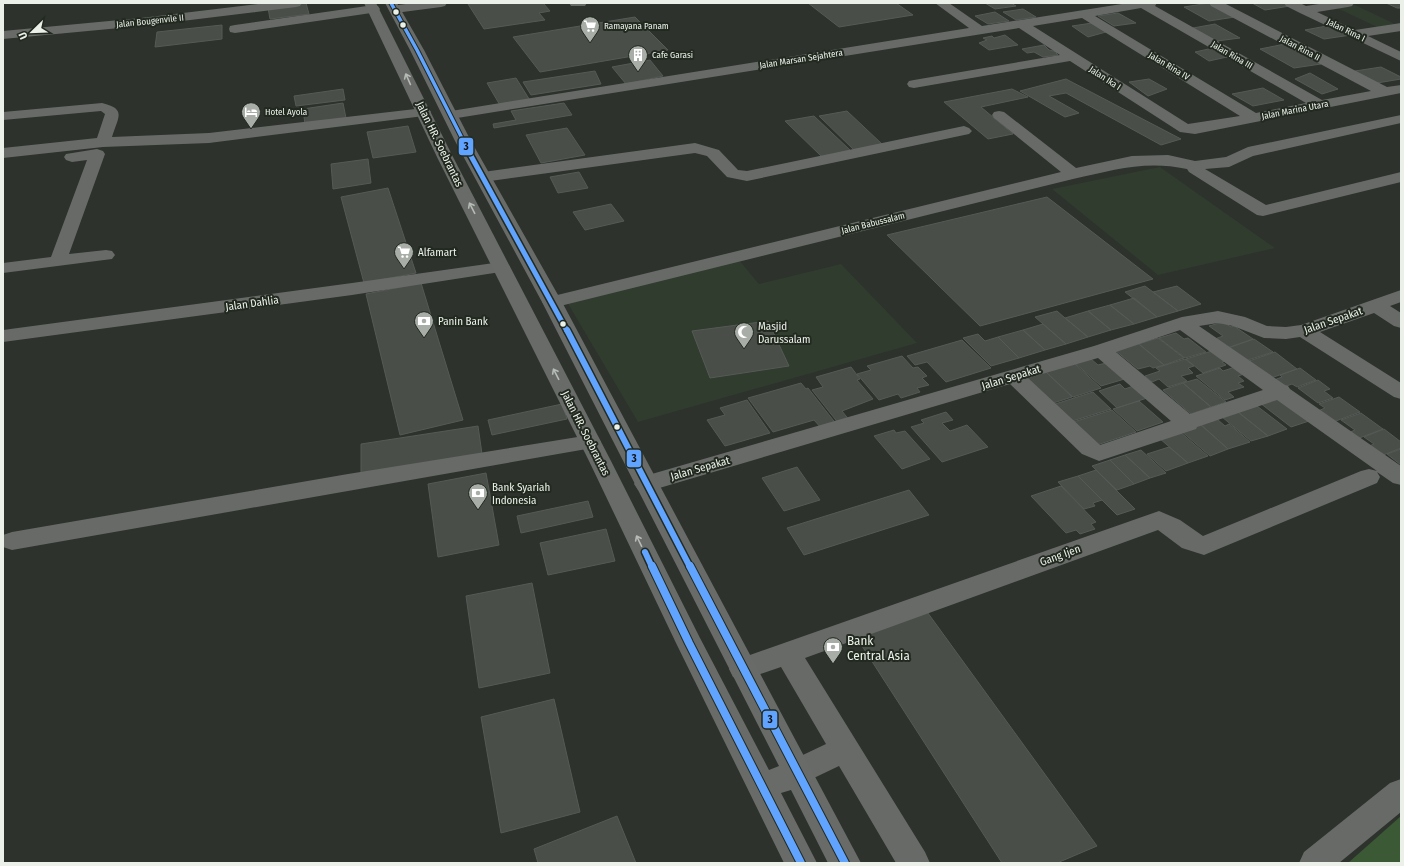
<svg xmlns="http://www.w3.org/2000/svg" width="1404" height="866" font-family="'Fira Sans Condensed',sans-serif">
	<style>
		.built { fill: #303c2d }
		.green { fill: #3b5934 }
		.building { fill: #4a4e49; stroke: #565a56 }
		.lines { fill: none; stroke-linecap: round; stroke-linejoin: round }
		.minor { fill: #686a68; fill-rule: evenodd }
		.major { fill: #686b68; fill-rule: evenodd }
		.bus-1-far3-casing { stroke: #222a20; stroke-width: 5.5 }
		.bus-1-far2-casing { stroke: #222a20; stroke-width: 8 }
		.bus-1-far1-casing { stroke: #222a20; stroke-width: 9 }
		.bus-1-casing { stroke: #222a20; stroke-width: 10 }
		.bus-1-far3 { stroke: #60a4ff; stroke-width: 3.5 }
		.bus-1-far2 { stroke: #60a4ff; stroke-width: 5 }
		.bus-1-far1 { stroke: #60a4ff; stroke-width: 6 }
		.bus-1 { stroke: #60a4ff; stroke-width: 8 }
		.oneway { stroke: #b7bbb5 }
		.bus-dot { fill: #ebf0e9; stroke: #222a20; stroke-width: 1.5 }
		.labels { text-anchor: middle; stroke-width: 4; stroke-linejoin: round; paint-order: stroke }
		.far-street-label { font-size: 9px; fill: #ebf0e9; stroke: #222a20 }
		.far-poi-label { font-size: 9px; fill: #ebf0e9; stroke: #222a20; text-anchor: start }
		.street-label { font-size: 11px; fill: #ebf0e9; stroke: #222a20 }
		.poi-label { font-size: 11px; fill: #ebf0e9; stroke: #222a20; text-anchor: start }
		.near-poi-label { font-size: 13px; fill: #ebf0e9; stroke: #222a20; text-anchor: start }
		.line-badge { stroke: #222a20; stroke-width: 1.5 }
		.pale-badge-label { font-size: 11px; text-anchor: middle; font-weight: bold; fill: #111 }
	</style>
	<rect width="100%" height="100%" fill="#2d322c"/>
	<path class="built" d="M1353,4L1395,24L1377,27L1335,7Z
		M1160,167L1275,248L1158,275L1052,189Z
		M739,260L759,284L841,264L917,343L638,422L567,302Z"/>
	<path class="green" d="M1401,816V863H1348Z"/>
	<path class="building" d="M306,3L309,14L270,19L268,8Z
		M543,3L550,11L539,13L545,20L484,29L468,4Z
		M808,3H896L913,15L839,27Z
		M985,3H1011L1016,6L995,9Z
		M1209,3L1235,17L1209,21L1184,7Z
		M1252,3H1283L1290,6L1265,10Z
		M1386,3H1401V8H1397Z
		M1023,9L1036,17L1016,20L1003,12Z
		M995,12L1009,21L988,24L975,16Z
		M1118,13L1136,23L1114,26L1098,16Z
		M635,17L668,50L540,72L513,37Z
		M1092,23L1106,32L1088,37L1072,26Z
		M1215,24L1240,38L1217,41L1193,28Z
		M222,25V39L155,47L157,32Z
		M1332,25L1351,35L1324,39L1305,30Z
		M1005,35L1018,45L989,50L979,43L987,40L983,38L992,36L994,38Z
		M1285,44L1321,64L1294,68L1260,49Z
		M1044,45L1049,50L1058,52L1056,53L1058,55L1043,57L1034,52L1027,53L1022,49Z
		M1213,48L1227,57L1209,61L1195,52Z
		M650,60L663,76L626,84L612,67Z
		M1381,67L1401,77V79L1377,83L1355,71Z
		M595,71L601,84L531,95L523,82Z
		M1310,73L1338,89L1322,94L1295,79Z
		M516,78L531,102L501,107L487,83Z
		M1066,79L1181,139L1161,145L1066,93L1049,96L1079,113L1065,117L1020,91Z
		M1149,79L1167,89L1148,96L1129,82Z
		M1263,88L1284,100L1253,106L1232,94Z
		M343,89L345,100L296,106L294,96Z
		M1012,89L1028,97L981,107L1013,134L988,139L944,102Z
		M343,103L346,118L305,124L303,109Z
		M564,103L572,115L494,128L493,124L516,120L511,111Z
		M847,111L882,144L854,150L819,116Z
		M814,116L850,150L822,157L785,121Z
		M408,126L416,152L373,158L367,132Z
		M567,128L585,155L541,163L526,135Z
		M368,159L371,183L333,189L331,164Z
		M579,172L588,188L558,193L550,177Z
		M388,188L416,273L364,283L341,197Z
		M1047,197L1153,279L980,326L887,235Z
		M611,204L624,221L585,230L573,212Z
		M421,283L463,420L400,435L366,294Z
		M1145,286L1153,292L1178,311L1157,317L1125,292Z
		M1177,286L1201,304L1178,311L1153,292Z
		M1134,298L1157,317L1134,324L1110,305Z
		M1110,305L1134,324L1111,330L1088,311Z
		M1057,311L1065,318L1088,337L1066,344L1035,317Z
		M1088,311L1111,330L1088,337L1065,318Z
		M768,321L789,366L710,378L692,331Z
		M1223,322L1231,327L1234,326L1253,339L1227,348L1215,339L1223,336L1209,326Z
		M1043,324L1066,344L1045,350L1023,330Z
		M1023,330L1045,350L1019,358L998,337Z
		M1176,333L1184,339L1188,338L1206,352L1185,358L1159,338Z
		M978,334L985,341L998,337L1019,358L991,366L963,338Z
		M1158,338L1184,358L1164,365L1139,344Z
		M1254,339L1273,352L1245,361L1228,348Z
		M962,340L991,368L946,382L927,362L915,365L907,356Z
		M1139,344L1164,365L1153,368L1150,366L1138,369L1116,351Z
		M1215,350L1228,360L1222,362L1226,365L1203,373L1186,359Z
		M1275,352L1297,369L1271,378L1249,361Z
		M902,356L913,368L918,367L927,376L922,378L929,385L917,388L920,392L901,398L898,394L879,400L857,374L871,370L867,366Z
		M1091,359L1098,365L1110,362L1128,378L1101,386L1075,363Z
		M1185,359L1194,366L1188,368L1193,373L1181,376L1187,381L1168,387L1159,379L1152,382L1145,376L1160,371L1156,368Z
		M1075,364L1101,388L1073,397L1046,372Z
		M1238,366L1247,373L1238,376L1244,381L1238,383L1244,387L1228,392L1234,397L1225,400L1196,376L1220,368L1223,371Z
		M851,367L860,379L857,380L873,399L842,411L850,421L839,424L812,390L823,387L816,377Z
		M1300,368L1316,380L1297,387L1292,384L1284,387L1274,380L1282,377L1280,375Z
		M1046,372L1072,397L1047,405L1021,380Z
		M1197,379L1226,402L1211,407L1183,383Z
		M1318,380L1330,389L1324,391L1333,398L1318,403L1298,388Z
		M801,383L806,389L808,388L837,425L822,429L814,420L773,432L748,398Z
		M1183,383L1211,407L1191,414L1163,390Z
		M1120,384L1125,389L1136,385L1150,397L1117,408L1099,391Z
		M1093,392L1111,409L1069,422L1052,405Z
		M1279,397L1312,420L1291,427L1260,403Z
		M1339,397L1360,412L1333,422L1318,411L1325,408L1319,404Z
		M747,400L770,433L725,446L707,420L725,415L720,408Z
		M1139,401L1163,422L1137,431L1113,409Z
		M562,404L567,419L492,435L488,420Z
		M1257,406L1287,429L1268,436L1238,412Z
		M1112,410L1136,432L1094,446L1070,423Z
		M946,412L953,420L942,423L950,431L967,425L988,447L942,462L911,427L924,423L921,420Z
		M1238,412L1268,436L1251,441L1222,417Z
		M1361,413L1383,429L1354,440L1346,434L1355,430L1341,420Z
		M1217,419L1225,426L1229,424L1250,442L1228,449L1200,424Z
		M1200,424L1228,449L1210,456L1181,431Z
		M478,426L482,454L361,473V444Z
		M1384,429L1401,442V448L1378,457L1365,448L1374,444L1364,437Z
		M894,430L896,433L905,431L930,459L902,469L874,436Z
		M1179,431L1208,456L1188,463L1159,438Z
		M1169,447L1188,463L1166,471L1147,454Z
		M1401,449V465L1387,454Z
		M1141,450L1166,473L1150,478L1125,455Z
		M1125,455L1150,478L1134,484L1110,460Z
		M1110,460L1134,484L1117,490L1092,466Z
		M797,467L820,500L784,511L762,478Z
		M1096,470L1135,509L1117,515L1078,476Z
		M486,473L499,545L438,557L428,484Z
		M1078,476L1102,500L1093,503L1095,506L1084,509L1058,482Z
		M1061,486L1096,522L1091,524L1095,529L1080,534L1076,530L1066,533L1031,496Z
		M909,490L929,515L804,555L787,528Z
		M588,501L593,517L521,533L517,516Z
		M606,529L615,561L548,575L540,543Z
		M532,583L550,673L479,688L466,596Z
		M925,609L1097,846L1057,863H1002L853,632Z
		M554,699L580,812L501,833L481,717Z
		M617,816L636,863H538L534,849Z"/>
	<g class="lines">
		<path class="minor" d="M266,3H302L300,6L296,7L141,26L3,39V31L141,18Z
			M413,3H447L445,6L441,7L395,13L391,12L389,9L391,6Z
			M569,3H587L585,6H571Z
			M935,3H949L982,26L1128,3H1157L1155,6L1322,100L1371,91L1211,6L1209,3H1224L1387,87L1401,85V93L1195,134L1180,132L1070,61L914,88L909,87L907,84L909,81L914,80L1060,55L1019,28L451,119L446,118L444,115L446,112L451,111L969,28ZM1141,8L1306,103L1256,113L1095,16ZM1082,18L1240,116L1188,124L1033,26Z
			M1284,3H1300L1306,6L1325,3H1354L1352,6L1348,7L1317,12L1355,30L1401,23V31L1368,36L1401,52V61L1300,13L1286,6Z
			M374,5L378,6L380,9L378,12L235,33L230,32L229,29L230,26L235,25Z
			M102,103C127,109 118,117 112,137L209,133L424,108L429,109L431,112L429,115L424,116L209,143L103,147L3,158V148L97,138L105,114L101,111L3,120V112Z
			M999,111L1004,112L1076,168L1132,156L1168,155L1195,161L1226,157L1248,147L1401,115V123L1253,156L1229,167L1205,169L1266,205L1401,172V182L1263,216L1257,215L1189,172L1187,169C1145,160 1114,170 1073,179L552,308L545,306L542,302L545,298L1061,172L994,118L992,115L994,112Z
			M964,126L969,128L972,131L969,134L747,181L727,177L707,156L695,153L483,182L477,180L475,177L477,174L483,172L695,143L719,150L738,170L747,171Z
			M97,149L103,151L105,154L69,254L106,250L112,251L115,255L112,259L3,273V263L51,257L87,160L72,162L66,160L64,157L66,154Z
			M501,262L507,263L510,267L507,271L352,295L3,342V330L352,283Z
			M1401,290V302L1390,306L1401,313V328L1394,326L1374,313L1320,332L1401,383V399L1394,397L1300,337L1286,339L1264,338L1233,326L1218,323L1199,326L1285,385L1288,386L1290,389L1401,466V485L1393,483L1377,472L1380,477L1377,483L1204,555L1182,548L1158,530L805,658L925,852L930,863H896L839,766L797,786L786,783L782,773L786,763L826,744L781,667L743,680L733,677L729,669L733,661L1159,511L1180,520L1203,536L1361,471L1369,469L1377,471L1277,400L1197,427L1196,429L1099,461L1082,454L1010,384L646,492L638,490L634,484L638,478L1094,346L1182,317L1218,311L1245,317L1267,326L1286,327L1301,325ZM1180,330L1263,390L1190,414L1116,352ZM1098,358L1171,421L1100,445L1028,378Z
			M590,435L598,437L601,442L598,447L12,550L3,547V535L12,532L348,474Z
			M1401,779V812L1339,863H1299L1304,852L1390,783Z"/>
		<path class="major" d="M364,3H376L453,157L611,461L700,638L769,770L779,766L542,302L455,141L410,50L385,3H397L424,50L471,141L562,302L861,863H828L791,790L781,793L817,863H784L676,643L589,461L437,157Z"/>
		<g class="bus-1-far3-casing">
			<path id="bus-1-far3" d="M391,3L417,50L466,146"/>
		</g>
		<g class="bus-1-far2-casing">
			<path id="bus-1-far2" d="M465,145L567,331"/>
		</g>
		<g class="bus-1-far1-casing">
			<path id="bus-1-far1" d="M567,330L690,567
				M645,552L652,567"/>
		</g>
		<g class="bus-1-casing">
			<path id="bus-1" d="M652,566L689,643L801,863
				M690,566L845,863"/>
		</g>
		<use href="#bus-1-far3" class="bus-1-far3"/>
		<use href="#bus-1-far2" class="bus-1-far2"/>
		<use href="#bus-1-far1" class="bus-1-far1"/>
		<use href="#bus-1" class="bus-1"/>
	</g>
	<defs><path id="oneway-shaft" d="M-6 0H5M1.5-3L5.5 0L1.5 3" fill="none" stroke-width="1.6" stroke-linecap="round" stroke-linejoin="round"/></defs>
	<g class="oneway">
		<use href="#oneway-shaft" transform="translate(408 79) rotate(-114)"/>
		<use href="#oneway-shaft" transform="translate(472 208) rotate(-117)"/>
		<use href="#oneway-shaft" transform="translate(556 374) rotate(-117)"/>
		<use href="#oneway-shaft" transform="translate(639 541) rotate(-116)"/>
	</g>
	<defs>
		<g id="supermarket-pin" transform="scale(1)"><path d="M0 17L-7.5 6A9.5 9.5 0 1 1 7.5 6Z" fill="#a8aea7" stroke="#222a20"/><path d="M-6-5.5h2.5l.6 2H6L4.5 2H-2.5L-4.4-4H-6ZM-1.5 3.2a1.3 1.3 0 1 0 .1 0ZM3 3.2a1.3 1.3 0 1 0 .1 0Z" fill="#fff"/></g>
		<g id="building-pin" transform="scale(1)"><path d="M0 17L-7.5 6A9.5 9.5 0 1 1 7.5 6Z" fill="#a8aea7" stroke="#222a20"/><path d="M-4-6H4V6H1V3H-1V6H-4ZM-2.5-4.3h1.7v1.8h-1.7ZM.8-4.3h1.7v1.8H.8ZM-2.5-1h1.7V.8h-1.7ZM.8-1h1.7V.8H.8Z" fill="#fff"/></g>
		<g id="hotel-pin" transform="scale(1)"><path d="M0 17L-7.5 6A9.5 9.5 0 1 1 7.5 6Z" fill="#a8aea7" stroke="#222a20"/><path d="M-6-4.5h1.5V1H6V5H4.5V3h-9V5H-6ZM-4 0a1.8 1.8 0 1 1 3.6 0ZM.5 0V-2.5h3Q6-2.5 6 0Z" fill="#fff"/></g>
		<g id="bank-pin" transform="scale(1)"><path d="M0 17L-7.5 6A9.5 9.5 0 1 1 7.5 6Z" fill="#a8aea7" stroke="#222a20"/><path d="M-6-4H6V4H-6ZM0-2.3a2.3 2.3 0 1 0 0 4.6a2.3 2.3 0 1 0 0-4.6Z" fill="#fff"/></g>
		<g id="mosque-pin" transform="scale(1)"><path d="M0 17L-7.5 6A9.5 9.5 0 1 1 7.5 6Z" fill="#a8aea7" stroke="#222a20"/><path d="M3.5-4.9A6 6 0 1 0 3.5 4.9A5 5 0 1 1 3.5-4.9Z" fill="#fff"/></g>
	</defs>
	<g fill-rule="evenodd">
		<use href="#supermarket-pin" x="590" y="26"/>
		<use href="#building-pin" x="638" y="55"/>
		<use href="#hotel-pin" x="251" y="112"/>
		<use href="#supermarket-pin" x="404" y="252"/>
		<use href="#bank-pin" x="424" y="321"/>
		<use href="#mosque-pin" x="744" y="332"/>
		<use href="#bank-pin" x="478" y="493"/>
		<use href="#bank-pin" x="833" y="647"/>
	</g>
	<g class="bus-dot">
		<circle cx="396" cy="12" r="3.5"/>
		<circle cx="403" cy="25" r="3.5"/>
		<circle cx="563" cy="324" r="3.5"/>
		<circle cx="617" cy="427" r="3.5"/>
	</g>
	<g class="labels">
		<g class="far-street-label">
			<text transform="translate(150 21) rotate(-6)" y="3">Jalan Bougenvile II</text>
			<text transform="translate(1346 30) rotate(26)" y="3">Jalan Rina I</text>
			<text transform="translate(1300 48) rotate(28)" y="3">Jalan Rina II</text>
			<text transform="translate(1232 55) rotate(30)" y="3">Jalan Rina III</text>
			<text transform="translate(801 59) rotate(-9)" y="3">Jalan Marsan Sejahtera</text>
			<text transform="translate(1169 66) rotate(31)" y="3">Jalan Rina IV</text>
			<text transform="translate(1105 78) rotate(33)" y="3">Jalan Ika I</text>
			<text transform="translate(1295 110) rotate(-11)" y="3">Jalan Marina Utara</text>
			<text transform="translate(873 223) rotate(-14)" y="3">Jalan Babussalam</text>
		</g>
		<g class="far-poi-label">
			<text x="604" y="29">Ramayana Panam</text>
			<text x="652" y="58">Cafe Garasi</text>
			<text x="265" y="115">Hotel Ayola</text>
		</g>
		<g class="street-label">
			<text transform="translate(440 144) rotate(64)" y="4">Jalan HR. Soebrantas</text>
			<text transform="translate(252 303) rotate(-8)" y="4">Jalan Dahlia</text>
			<text transform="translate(1333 320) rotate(-19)" y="4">Jalan Sepakat</text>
			<text transform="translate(1011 377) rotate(-17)" y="4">Jalan Sepakat</text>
			<text transform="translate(586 433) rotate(63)" y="4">Jalan HR. Soebrantas</text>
			<text transform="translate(700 468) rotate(-16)" y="4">Jalan Sepakat</text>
			<text transform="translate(1060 555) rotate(-20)" y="4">Gang Ijen</text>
		</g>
		<g class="poi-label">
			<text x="418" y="256">Alfamart</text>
			<text x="438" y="325">Panin Bank</text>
			<text x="758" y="330">Masjid<tspan x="758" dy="13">Darussalam</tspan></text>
			<text x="492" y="491">Bank Syariah<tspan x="492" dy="13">Indonesia</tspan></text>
		</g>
		<g class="near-poi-label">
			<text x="847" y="645">Bank<tspan x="847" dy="15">Central Asia</tspan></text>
		</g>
	</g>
	<g class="line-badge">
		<rect x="458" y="137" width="16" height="19" rx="4" fill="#60a4ff"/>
		<rect x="626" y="449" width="16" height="19" rx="4" fill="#60a4ff"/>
		<rect x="762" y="710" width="16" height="19" rx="4" fill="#60a4ff"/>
	</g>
	<g class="pale-badge-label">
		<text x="466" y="150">3</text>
		<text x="634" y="462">3</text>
		<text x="770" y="723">3</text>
	</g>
	<rect width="1404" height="866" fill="none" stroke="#ebf0e9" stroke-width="8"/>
	<g transform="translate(32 32) rotate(247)" stroke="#222a20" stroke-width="3" paint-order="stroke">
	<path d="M0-3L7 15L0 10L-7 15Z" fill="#ebf0e9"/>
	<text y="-6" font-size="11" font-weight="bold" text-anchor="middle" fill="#ebf0e9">U</text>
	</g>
</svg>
